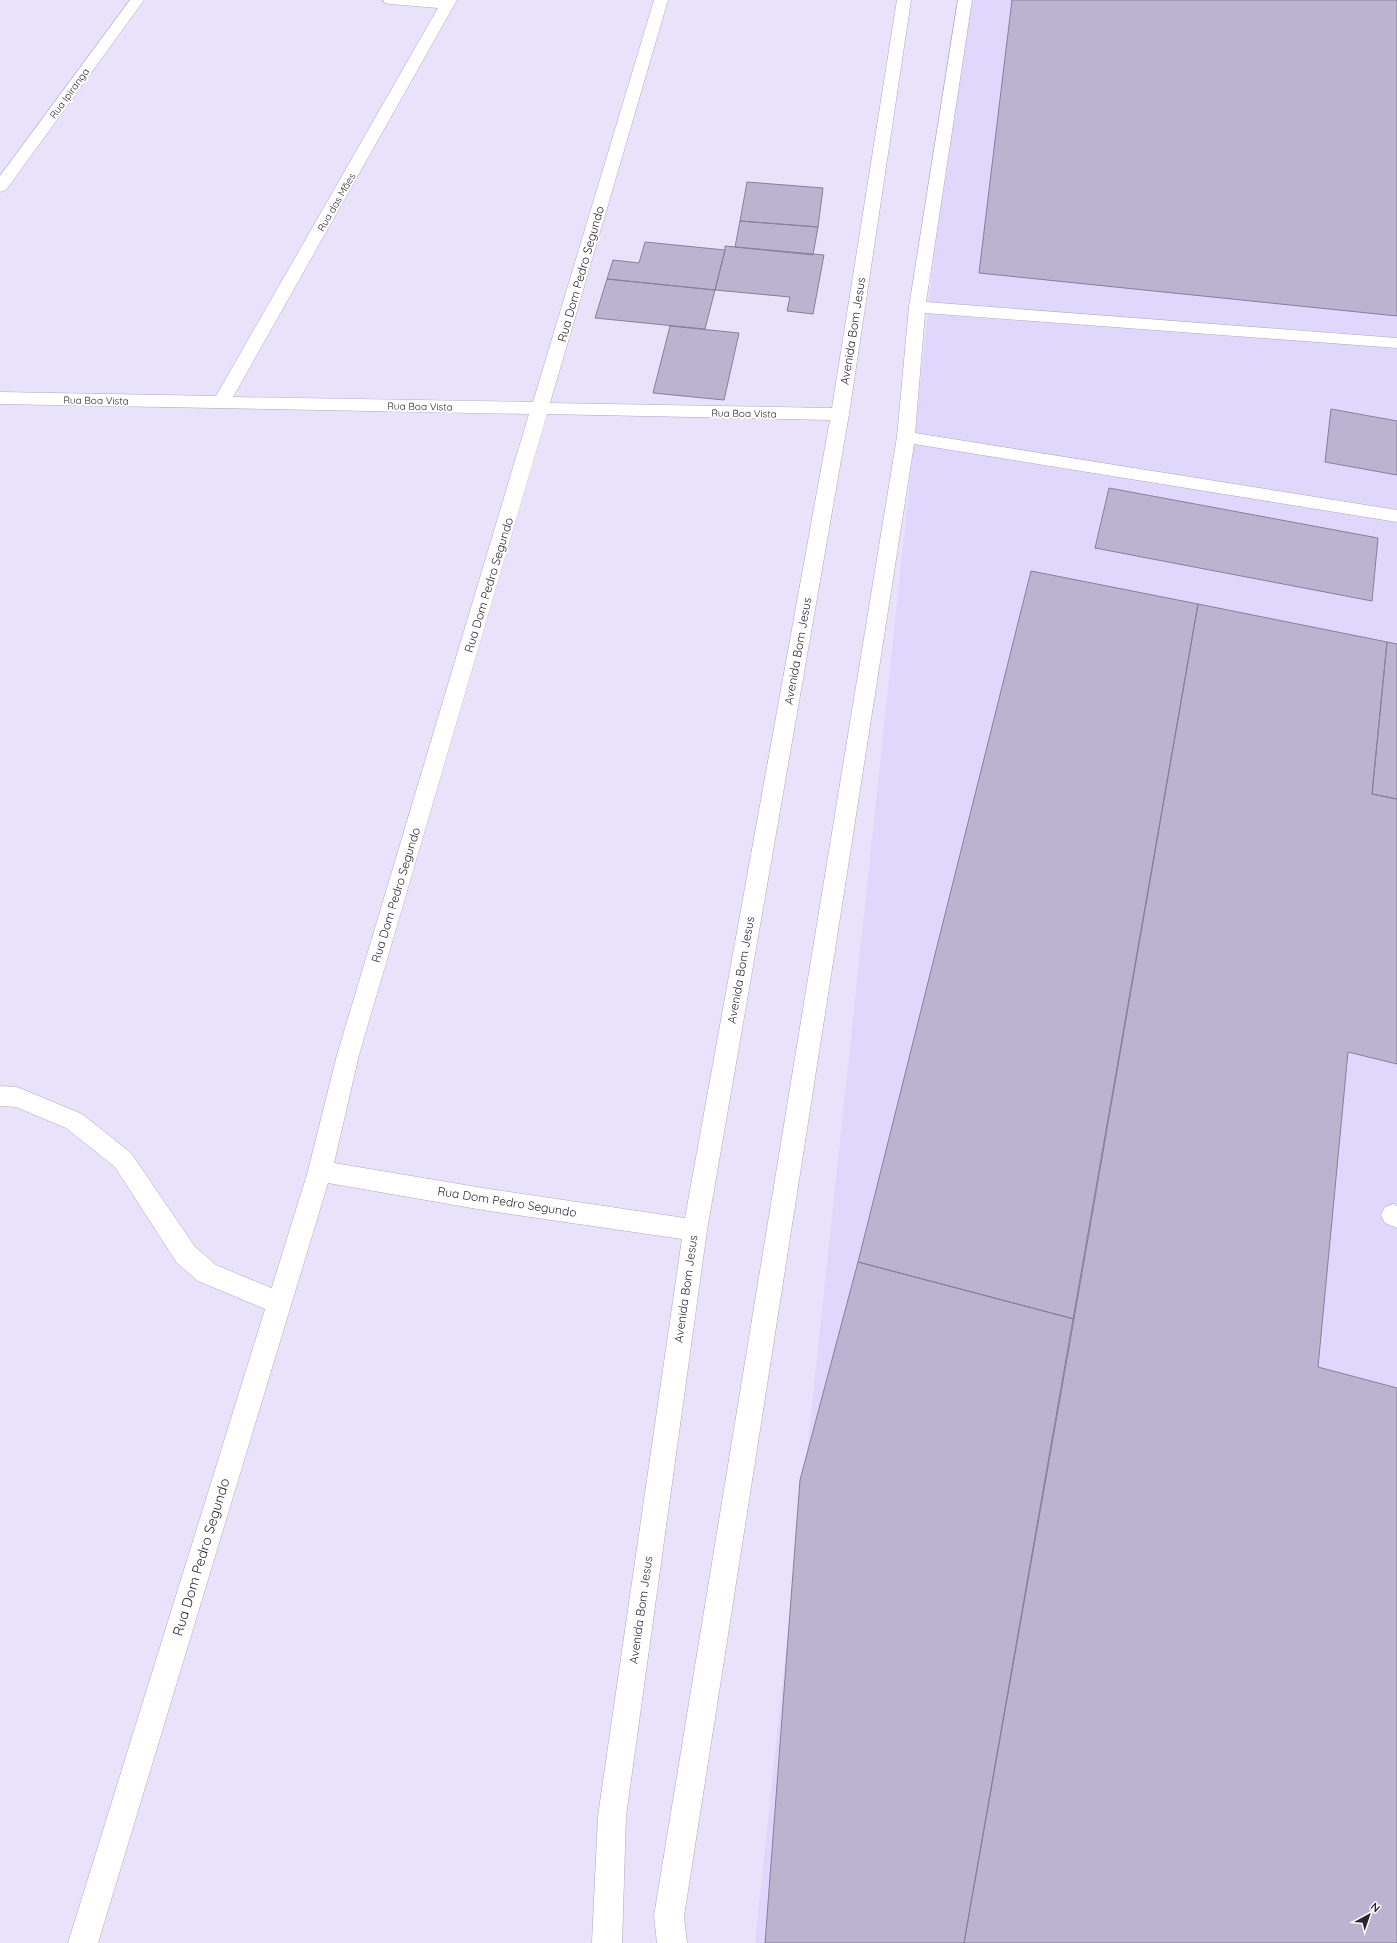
<svg xmlns="http://www.w3.org/2000/svg" width="1397" height="1943" font-family="Quicksand,sans-serif">
	<style>
		.built { fill: #e0d7fd }
		.building { fill: #bbb3d0; stroke: #877f9b }
		.lines { fill: none; stroke-linecap: round; stroke-linejoin: round }
		.lane-casing { stroke: #aea7c4; stroke-width: 1 }
		.street-casing { stroke: #aea7c4; stroke-width: 1 }
		.lane { fill: #fff; fill-rule: evenodd }
		.street { fill: #fff; fill-rule: evenodd }
		.labels { text-anchor: middle; stroke-width: 4; stroke-linejoin: round; paint-order: stroke }
		.far-street-label { font-size: 10px; fill: #292631; stroke: #fff }
		.street-label { font-size: 12px; fill: #292631; stroke: #fff }
		.near-street-label { font-size: 14px; fill: #292631; stroke: #fff }
	</style>
	<rect width="100%" height="100%" fill="#e8e2fb"/>
	<path class="built" d="M961,0H1397V1943H755Z"/>
	<path class="building" d="M1012,0H1397V316L979,273Z
		M747,182L823,188L818,227L740,221Z
		M740,221L818,227L813,255L735,247Z
		M645,242L725,250L715,290L607,279L613,260L639,263Z
		M725,246L824,255L813,314L787,311L790,297L715,290L725,250Z
		M607,279L715,290L705,329L595,318Z
		M670,326L739,333L724,400L653,393Z
		M1331,409L1397,421V475L1325,462Z
		M1109,488L1378,538L1372,601L1095,548Z
		M1031,571L1198,604L1074,1319L858,1262Z
		M1198,604L1387,642L1372,794L1397,799V1064L1348,1052L1318,1367L1397,1388V1943H964Z
		M1387,642L1397,644V799L1372,794Z
		M858,1262L1074,1319L964,1943H765L800,1480Z"/>
	<g class="lines">
		<g class="lane-casing">
			<path id="lane" d="M958,0H972L926,302L1397,338V348L925,313L915,433L1397,510V522L914,444L684,1916L687,1943H657L654,1916L897,437L909,307Z
				M0,1086L17,1087L82,1114L131,1153L195,1247L216,1265L288,1295L291,1303L288,1311L279,1315L198,1281L177,1263L115,1167L66,1128L16,1107L0,1106Z
				M1393,1204L1397,1206V1228L1385,1223L1381,1215L1385,1207Z"/>
		</g>
		<g class="street-casing">
			<path id="street" d="M130,0H144L6,190L0,192V176Z
				M383,0H457L233,397L533,402L654,0H668L550,403L832,408L897,0H911L849,414L707,1230L626,1816L622,1943H592L598,1816L682,1239L489,1211L328,1183L98,1943H68L308,1171L337,1055L529,414L0,404V392L216,396L438,8L390,4L385,3ZM547,414L830,420L685,1218L489,1189L334,1163L359,1055Z"/>
		</g>
		<use href="#lane" class="lane"/>
		<use href="#street" class="street"/>
	</g>
	<g class="labels">
		<g class="far-street-label">
			<text transform="translate(69 93) rotate(-54)" y="4">Rua Ipiranga</text>
			<text transform="translate(336 202) rotate(-60)" y="4">Rua das Mães</text>
			<text transform="translate(96 400) rotate(1)" y="4">Rua Boa Vista</text>
			<text transform="translate(420 406) rotate(1)" y="4">Rua Boa Vista</text>
			<text transform="translate(744 413) rotate(1)" y="4">Rua Boa Vista</text>
		</g>
		<g class="street-label">
			<text transform="translate(581 274) rotate(-74)" y="4">Rua Dom Pedro Segundo</text>
			<text transform="translate(853 331) rotate(-81)" y="4">Avenida Bom Jesus</text>
			<text transform="translate(489 585) rotate(-73)" y="4">Rua Dom Pedro Segundo</text>
			<text transform="translate(798 651) rotate(-80)" y="4">Avenida Bom Jesus</text>
			<text transform="translate(396 895) rotate(-73)" y="4">Rua Dom Pedro Segundo</text>
			<text transform="translate(741 970) rotate(-80)" y="4">Avenida Bom Jesus</text>
			<text transform="translate(507 1202) rotate(9)" y="4">Rua Dom Pedro Segundo</text>
			<text transform="translate(686 1289) rotate(-82)" y="4">Avenida Bom Jesus</text>
			<text transform="translate(641 1610) rotate(-82)" y="4">Avenida Bom Jesus</text>
		</g>
		<g class="near-street-label">
			<text transform="translate(201 1557) rotate(-73)" y="5">Rua Dom Pedro Segundo</text>
		</g>
	</g>
	<g transform="translate(1369 1915) rotate(40)" stroke="#ffffff" stroke-width="3" paint-order="stroke">
	<path d="M0-3L7 15L0 10L-7 15Z" fill="#292631"/>
	<text y="-6" font-size="11" font-weight="bold" text-anchor="middle" fill="#292631">N</text>
	</g>
</svg>
